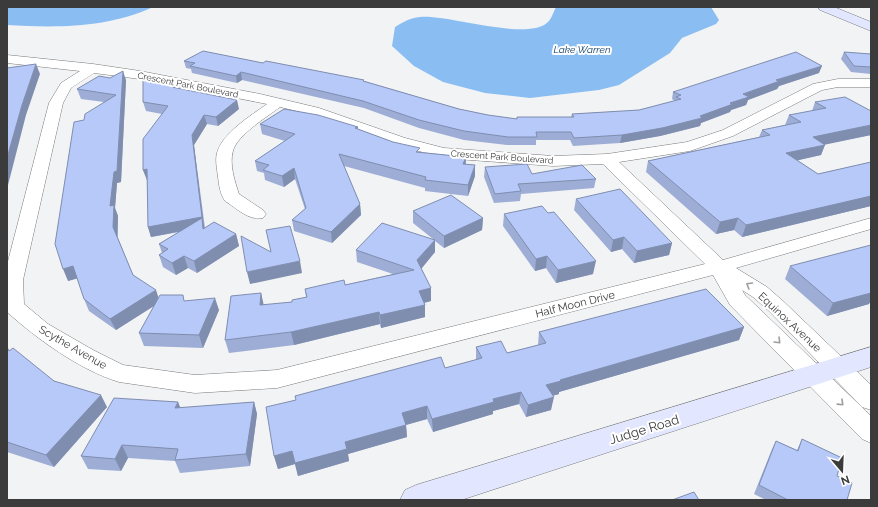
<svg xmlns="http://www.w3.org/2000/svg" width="878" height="507" font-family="Raleway,sans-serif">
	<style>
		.water { fill: #8abef3 }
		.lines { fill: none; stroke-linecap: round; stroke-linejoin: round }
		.street-casing { stroke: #797a7c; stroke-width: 1 }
		.secondary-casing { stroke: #797a7c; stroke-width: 1 }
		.street { fill: #fff; fill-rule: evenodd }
		.secondary { fill: #e2e7ff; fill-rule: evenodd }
		.wall { fill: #9dadd6 }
		.shaded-wall { fill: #7f8dae }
		.building { fill: #b6c9f9; stroke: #7f8dae }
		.oneway { stroke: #9d9d9e }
		.labels { text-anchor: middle; stroke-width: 4; stroke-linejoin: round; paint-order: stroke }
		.far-street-label { font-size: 9px; fill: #3b3b3c; stroke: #fff }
		.far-water-label { font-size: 10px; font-style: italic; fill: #103e69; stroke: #fff }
		.street-label { font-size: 11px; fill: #3b3b3c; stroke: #fff }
		.near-street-label { font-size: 13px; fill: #3b3b3c; stroke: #fff }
	</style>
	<rect width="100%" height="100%" fill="#f2f3f5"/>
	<path class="water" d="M7,7H153C108,28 56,28 7,25Z
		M556,7H711L719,20L716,24L682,38L670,53L619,85L599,90L530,98L485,93L443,82L414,66L392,46L395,27C403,22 410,18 420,17C449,14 530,43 549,21C552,17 554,11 556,7Z"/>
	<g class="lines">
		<g class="street-casing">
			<path id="street" d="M7,55L93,64L140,71L260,94L319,108L405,138L444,148L553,156L607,154L687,142L723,130L813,84L838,79H871V87H838L822,90L733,136L690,151L619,162L723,260L871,218V229L736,268L767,287L783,301L871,385V410L862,407L769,311L753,297L742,290L745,295L871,416V443L862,439L730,305L713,275L277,388L195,393L119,382C80,370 37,339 7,312V265L49,103L61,83L80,71L7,63ZM94,73L140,79L267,104C252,115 222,133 217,153C215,160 217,169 218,177C219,185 220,194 225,201C236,208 249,221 263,218L266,214L263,210L239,194C235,182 229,164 233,151C237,135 267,117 280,107L309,114L395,144L443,158L553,166L603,164L705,264L277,370L195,375L123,365L93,350L48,324L24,304L23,280L63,103L71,88Z"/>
		</g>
		<g class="secondary-casing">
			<path id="secondary" d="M818,7H834L871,22V31L820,10Z
				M871,347V367L461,500H400L405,490L416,485Z"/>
		</g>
		<use href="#street" class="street"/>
		<use href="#secondary" class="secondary"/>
	</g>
	<path class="wall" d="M844,52L871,54V74L851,72L841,59Z
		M184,61L263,63L364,80V81L459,109L488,115L517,119V117H571L572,114L639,110L675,101L672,99L673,92L819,73L779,86L777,89L748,100L746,105L731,110L730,112L701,123L700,126L660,136L620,143L573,146L570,140H536V145H507L464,140L419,128L364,108L242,80L237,83L192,73L191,69L186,68Z
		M126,80L121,182L117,183L115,208L118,216V238L133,275L158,298L185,301L219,310L203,348L144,346L139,333L154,306L116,330L89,311L84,299L77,278L68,281L84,120L104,102L81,99L77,89Z
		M176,85L177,88L239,109L218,126L207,124L194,145L205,228L236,234L239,246L197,273L188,268L176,275L163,267L159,255L162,253L159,244L179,232L151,237L148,227L147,180L143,170L162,114L146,111L143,102Z
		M815,102L871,111V135L825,144L821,155L797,160L818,174L871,162V206L742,237L734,230L716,234L646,172L648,161L759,137L762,130L785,125L789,115L812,111Z
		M260,124L358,127V129L420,152L466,157V164L475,176L468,196L425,191V188L344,166L360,204L361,215L332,243L294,231L292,220L305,209L295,179L284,187L265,180L264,173L257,171L255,161L285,141L262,134Z
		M485,167L532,174L596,179L594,188L521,194L520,201L494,203L484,177Z
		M576,199L672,243L669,255L634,263L622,249L611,252L574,210Z
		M413,211L483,218L482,230L444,248L435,241V252L421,268L431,288V301L424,303L425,305V317L381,328L380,324L294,345L229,353L225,340L261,293L263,305L292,302L306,297L305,289L345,285L393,274L357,262L356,250L433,239L413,223Z
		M504,214L593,274L556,283L546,268L535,271L503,226Z
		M790,266L869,304L827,316L785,279Z
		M744,327L739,340L559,392V394L552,396L551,410L526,417L519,404L493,411V414L433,432L427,419L406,425L407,437L348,454L349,461L298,476L295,464L278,469L274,456L445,368L476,360V347L507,353L538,345L539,332Z
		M7,347L9,351L54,381L107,407L54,467L7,452Z
		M178,402L180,408L254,402L257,414L250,466L180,473L175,461L128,458L121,471L88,469L81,456Z
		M802,439L837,476L847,500H766L754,494L772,449L776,441L797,450Z"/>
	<path class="shaded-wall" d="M36,64L40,74L26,115L7,189V158L22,105Z
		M822,66L819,73L779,86L777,89L748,100L746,105L731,110L730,112L701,123L700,126L660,136L620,143L622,135L700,116L730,103L743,94L776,80Z
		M123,71L126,80L121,182L117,183L115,208L118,216L117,239L113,227L110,206Z
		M241,72L242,80L237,83L236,76Z
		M176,85L178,93L172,87Z
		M237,100L239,109L218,126L216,117Z
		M204,115L207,124L194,145L204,227L207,241L203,227L151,237L148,227L192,135Z
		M871,125V135L809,148L813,137Z
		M825,145L821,155L782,164L786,153Z
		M466,157L465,168L463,164Z
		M475,165V176L468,196V185Z
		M294,168L295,179L284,187L282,176Z
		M147,169L150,179L147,180L143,170Z
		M871,196V206L742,237L746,225Z
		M360,204L361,215L332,243L331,232Z
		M483,218L482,230L444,248V236Z
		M738,218L734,230L716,234L720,222Z
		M236,234L239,246L197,273L194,261Z
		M624,237L622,249L611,252L613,240Z
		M435,240V252L418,273L417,260Z
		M672,243L669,255L634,263L637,251Z
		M184,256L188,268L176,275L172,263Z
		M547,256L546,268L535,271L536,259Z
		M300,261L302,273L250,284L247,272Z
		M596,261L593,274L556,283L558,270Z
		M73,266L79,278L68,281L63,269Z
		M431,288V301L419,304V291Z
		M156,290L160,302L116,330L110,319Z
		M871,291V301L869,304L827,316L833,303Z
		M261,293L264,306L260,305Z
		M215,298L219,310L203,348L199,335Z
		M425,305V317L381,328L380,315Z
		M379,312L380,324L294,345L291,332Z
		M744,327L739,340L559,392V394L544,398L546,385L560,380Z
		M521,392L519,404L493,411V414L433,432L432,419L493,399Z
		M101,395L107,407L54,467L46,455Z
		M554,397L551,410L526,417L528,405Z
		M178,402L183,414L175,408Z
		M254,402L257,414L250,466L246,454Z
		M427,406V419L402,426V413Z
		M406,425L407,437L348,454L349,461L298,476L295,464L278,469L274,456L292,451L345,442Z
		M122,445L128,458L121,471L115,459Z"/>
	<path class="building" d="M203,51L263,63L266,61L364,80L363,81L459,109L488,115L517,119V117H574L572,114L639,110L681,99L676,97L681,95L673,92L796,52L822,66L776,80L780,81L743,94L749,97L730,103L733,104L700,116L702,118L662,128L622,135L574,138L571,132H536L537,137H508L464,131L419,120L363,101L241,72L236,76L190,66L195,63L184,61Z
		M844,52L871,54V67L854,66Z
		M36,64L22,105L7,158V68Z
		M123,71L117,171L114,172L110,206L114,205L113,227L133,275L156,290L110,319L84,299L73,266L63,269L55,244L74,122L84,120L85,114L116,95L77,89L99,76L110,78Z
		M143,80L176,85L172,87L237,100L216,117L204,115L192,135L202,217L148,227L147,169L143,170V139L168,106L143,102Z
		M845,97L871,111V125L813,137L825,145L786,153L818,174L871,162V196L746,225L738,218L720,222L648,161L770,135L762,130L801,122L789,115L826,108L815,102Z
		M284,109L318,115L358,127L355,128L393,142L420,148L416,152L466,157L463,164L475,165L468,185L425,180L426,177L339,154L360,204L331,232L292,220L306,208L294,168L282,176L263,170L269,165L255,161L295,134L260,124Z
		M527,164L532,174L582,165L596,179L518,184L521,191L495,194L485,167Z
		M620,189L672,243L637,251L624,237L613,240L576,199Z
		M451,195L483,218L444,236L413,211Z
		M542,206L548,213L554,212L596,261L558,270L547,256L536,259L504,214Z
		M202,218L203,229L214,222L236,234L194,261L184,256L172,263L159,255L168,249L159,244Z
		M382,223L435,240L417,260L431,288L419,291L425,305L380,315L379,312L291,332L225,340L231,296L261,293L260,305L292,302V300L307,297L305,289L344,280L345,285L414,270L356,250Z
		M290,226L300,261L247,272L241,236L271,252L266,230Z
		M871,245V293L833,303L790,266Z
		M706,289L744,327L560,380L561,381L546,385L554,397L528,405L521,392L493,399L494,402L432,419L427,406L402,413L406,425L345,442L347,449L295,463L292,451L274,456L266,407L296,400L295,396L441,357L445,368L482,358L476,347L501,341L507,353L546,343L539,332Z
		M160,295H183L184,301L215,298L199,335L139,333Z
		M7,347L9,351L13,348L54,381L101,395L46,455L7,442Z
		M114,398L178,402L175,408L254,402L246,454L175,460L178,449L122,445L115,459L81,456Z
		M802,439L842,458L837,476L852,483L847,500H788L759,485L776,441L798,451Z
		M694,492L699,500H672Z"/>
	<defs><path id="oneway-chevron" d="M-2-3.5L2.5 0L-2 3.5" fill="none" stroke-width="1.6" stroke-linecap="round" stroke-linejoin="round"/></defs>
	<g class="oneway">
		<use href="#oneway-chevron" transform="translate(749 285) rotate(-149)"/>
		<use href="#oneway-chevron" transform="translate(778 341) rotate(45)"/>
		<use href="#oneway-chevron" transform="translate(841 403) rotate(44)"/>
	</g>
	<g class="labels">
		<g class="far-street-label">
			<text transform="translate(188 85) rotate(11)" y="3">Crescent Park Boulevard</text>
			<text transform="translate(502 157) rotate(4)" y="3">Crescent Park Boulevard</text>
		</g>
		<g class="far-water-label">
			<text x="582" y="53">Lake Warren</text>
		</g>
		<g class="street-label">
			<text transform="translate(575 304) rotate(-14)" y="4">Half Moon Drive</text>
			<text transform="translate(790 322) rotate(43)" y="4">Equinox Avenue</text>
			<text transform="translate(73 347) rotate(30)" y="4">Scythe Avenue</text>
		</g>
		<g class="near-street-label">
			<text transform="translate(644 429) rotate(-17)" y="5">Judge Road</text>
		</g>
	</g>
	<rect width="878" height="507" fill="none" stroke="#3b3b3c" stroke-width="16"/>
	<g transform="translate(842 471) rotate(161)" stroke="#ffffff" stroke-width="3" paint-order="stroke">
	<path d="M0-3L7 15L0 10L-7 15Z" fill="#3b3b3c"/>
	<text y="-6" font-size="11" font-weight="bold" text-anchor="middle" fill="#3b3b3c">N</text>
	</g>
</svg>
